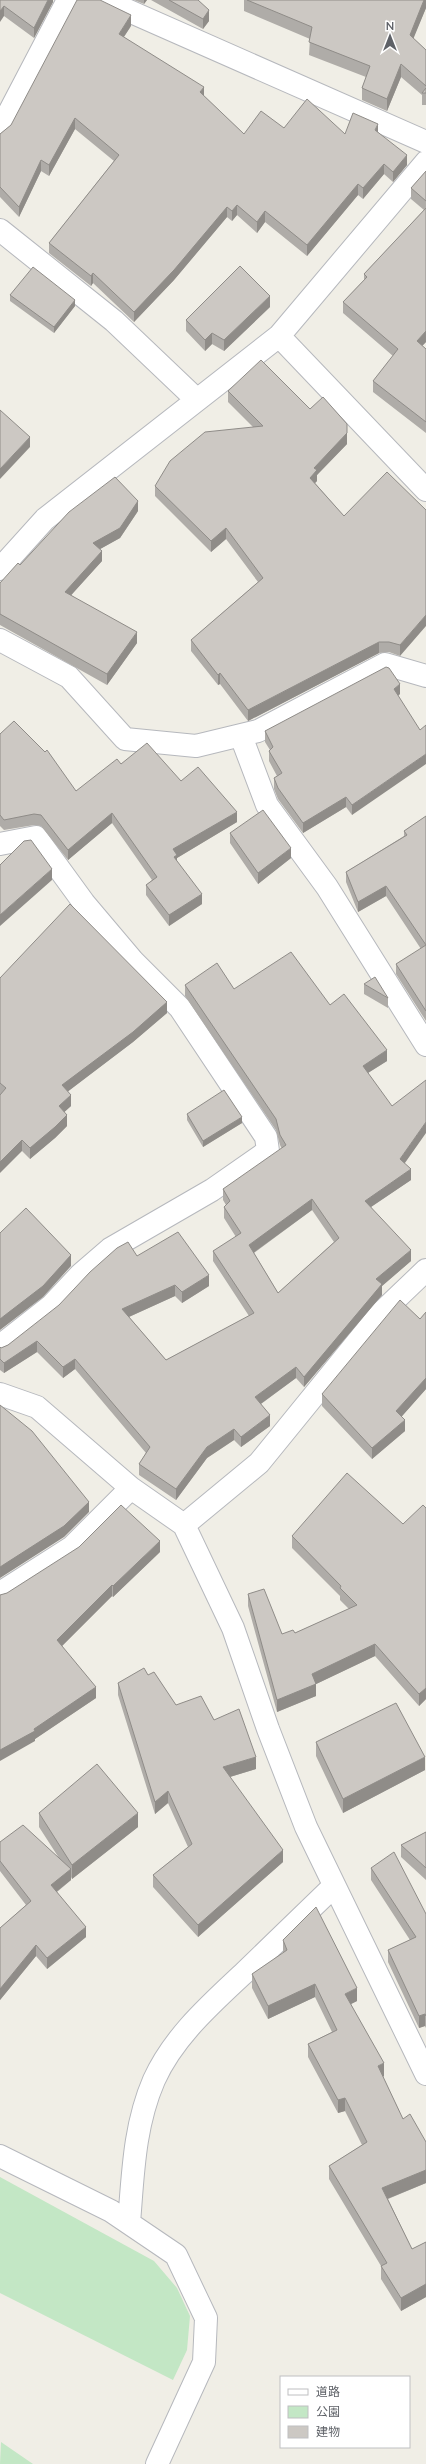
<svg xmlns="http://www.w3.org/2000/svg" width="426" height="2464" font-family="Lato,'Noto Sans JP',sans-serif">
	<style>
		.green { fill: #c3e7c5 }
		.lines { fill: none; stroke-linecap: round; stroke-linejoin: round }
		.minor-casing { stroke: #b6b8bd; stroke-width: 24 }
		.minor { stroke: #fff; stroke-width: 22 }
		.wall { fill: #afaca8; fill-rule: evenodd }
		.shaded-wall { fill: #8f8c88 }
		.building { fill: #ccc8c3; stroke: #8f8c88; fill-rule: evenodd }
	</style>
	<rect width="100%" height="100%" fill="#f0eee6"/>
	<path class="green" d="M0,2177L154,2261L177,2288L190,2316L187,2350L173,2380L0,2293Z
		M1,2442L33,2464H0Z"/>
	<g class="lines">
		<g class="minor-casing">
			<path id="minor" d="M104,0L426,142
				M0,130L68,0
				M0,230L114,321L197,400
				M279,336L426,490
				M0,569L45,519L279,336L426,162
				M0,640L69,677L125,739L196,746L258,731L385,664L426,676
				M241,736L267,805L327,887L426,1045
				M0,844L36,837L84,903L133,961L180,1008L266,1137L268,1151L212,1190L110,1249L81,1274L51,1306L0,1346
				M0,1394L37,1407L131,1488L184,1525L233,1628L268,1729L306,1827L426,2074
				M184,1525L259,1463L381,1313L426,1270
				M0,1593L72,1547L131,1488
				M0,2156L111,2211L176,2255L206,2318L204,2362L157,2464
				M129,2223C133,2174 134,2126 154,2080C174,2036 211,2004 245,1972C275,1943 305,1914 334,1886"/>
		</g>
		<use href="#minor" class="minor"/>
	</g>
	<path class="wall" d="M0,0H53V2L34,38L4,16Z
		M134,0H147L144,4Z
		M151,0H198L209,21L203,29Z
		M244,0H426V8L413,38L426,50V105H422V95L401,77L387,111L362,100V88L366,77L309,55L310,39L244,11Z
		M131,26L124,37L204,96L244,134L284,128L345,134L378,132L407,165L393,182L384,174L363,199L358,195L307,256L265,222L257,233L237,215L232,221L227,217L174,280L134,322L93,283L91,286L49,253V243L114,161L75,129L49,176L41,171L19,217L0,197V134Z
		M426,171V342L422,346L426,349V433L373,392V381L393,356L343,313V302L364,280V274L424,210L411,199V188Z
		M10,295L75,306L54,333L10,301Z
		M270,307L224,351L212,344L205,351L186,331V320Z
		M228,391L310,409L347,444L317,475V481L315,483L344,516L426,510L400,656L389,652L379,653L248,721L220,684L218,685L191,651V640L258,582L226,539L211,552L155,496V486L253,427L228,402Z
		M138,511L120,538L100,549L102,561L71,595L137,643L107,685L0,625V583L20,565Z
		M400,694L398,696L352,815L346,807L303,833L278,799L274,789V778L277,776L269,761V751L270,750L265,742V731Z
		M0,734L76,791L121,764L181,781L237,822L177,858V861L202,904L169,926L146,895V885L152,880L112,823L68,860L41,826L34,825L4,830L0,826Z
		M426,816V1021L396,974V964L421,949L386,896L358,912L346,882V872L404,836V831Z
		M230,833L291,858L258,884L230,843Z
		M0,978L167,1013L133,1042L68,1091L71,1106L64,1112L67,1126L55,1138L30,1159L22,1151L0,1094Z
		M364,984L388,998V1008L364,994Z
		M185,985L234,989L330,1005L387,1061L368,1073L411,1180L371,1207L411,1261L382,1286V1295L304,1387L296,1378L261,1404L270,1426L241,1447L234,1440L207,1458L176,1500L139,1475V1464L146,1453L75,1369L63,1378L37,1352L4,1373L0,1370V1347L1,1348L8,1345L137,1256L209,1286L182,1303L175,1296L129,1317L166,1360L249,1316L213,1261V1251L236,1237L224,1218V1207L226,1205L223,1200V1189L282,1149L280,1145L276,1130L185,996ZM312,1210L334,1242L278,1293L254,1253Z
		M187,1114L242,1123L203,1147L187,1120Z
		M426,1312V1389L401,1417L405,1431L372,1459L322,1406V1394L420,1319Z
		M426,1508V1699L419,1706L375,1656L316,1684V1696L277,1712L248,1606V1594L282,1634L295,1633L349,1609L340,1600V1596L292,1548V1536L403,1524Z
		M160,1552L113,1597L112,1596L62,1646L96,1698L35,1739V1741L0,1595Z
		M148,1675L176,1705L214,1720L256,1769L230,1777L283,1862L198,1937L153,1887V1875L188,1847L168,1803L155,1814L118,1695V1683Z
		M316,1742L425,1770L343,1813L316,1756Z
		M39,1813L138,1827L72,1879L71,1877V1880L57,1892L86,1937L47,1969L36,1956L0,2000V1928L26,1905L0,1871V1842L59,1858L39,1827Z
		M426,1832V1880L401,1857V1845Z
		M371,1868L426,1914V2028L425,2026L419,2028L388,1962V1950L410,1940L371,1880Z
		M283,1940L357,2001L351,2004L384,2076L383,2077L403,2119L426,2142V2183L388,2199L412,2249L426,2242V2297L401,2311L381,2279V2266L329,2179V2166L362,2145L345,2111L338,2113L308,2057V2044L332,2032L315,1997L268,2019L252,1988V1974L283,1953Z"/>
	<path class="shaded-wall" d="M48,0H53V2L34,38V28Z
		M144,0H147L144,4Z
		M424,0H426V8L410,47V35Z
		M4,6V16L0,22V11Z
		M209,10V21L203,29V19Z
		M131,15V26L119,44V34Z
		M401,64V77L387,111V99Z
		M204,87V97L200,92Z
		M75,118V129L49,176V165Z
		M378,124V134L375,130Z
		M407,155V165L393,182V172Z
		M41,160V171L19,217V207Z
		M384,164V174L363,199V188Z
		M358,184V195L307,256V245Z
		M237,205V215L232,221V211Z
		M227,207V217L174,280L134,322V312Z
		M265,211V222L257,233V222Z
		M93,273V283L91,286V276Z
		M270,296V307L224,351V340Z
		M75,300V306L54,333V327Z
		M426,331V342L417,351V341Z
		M212,333V344L205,351V340Z
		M347,433V444L317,475V481L310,488V478L314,468Z
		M30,437V447L0,479V469Z
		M138,501V511L120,538L93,553V543Z
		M226,528V539L211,552V541Z
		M102,551V561L65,602V592Z
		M426,615V626L400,656V645Z
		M137,632V643L107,685V674Z
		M379,642V653L248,721V710Z
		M220,673V684L218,685V675Z
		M400,684V694L394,699V689Z
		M426,754V764L352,815V805Z
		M346,797V807L303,833V823Z
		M237,812V822L177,858V866L174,867L173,849Z
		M112,813V823L68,860V850Z
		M291,848V858L258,884V873Z
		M52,869V880L0,926V915Z
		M386,886V896L358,912V902Z
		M202,894V904L169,926V915Z
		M167,1002V1013L133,1042L62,1096V1085Z
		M387,1050V1061L363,1076V1066Z
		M71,1095V1106L59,1117V1106Z
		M67,1115V1126L55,1138L30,1159V1148Z
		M242,1117V1123L203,1147V1141Z
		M426,1122V1133L400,1170V1159Z
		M22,1140V1151L0,1173V1162Z
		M411,1169V1180L365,1211V1201Z
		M312,1199V1210L249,1256V1245Z
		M411,1250V1261L382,1286V1295L304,1387V1377L376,1279Z
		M71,1255V1266L43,1297L0,1330V1319Z
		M209,1275V1286L182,1303V1292Z
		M175,1285V1296L122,1320V1309Z
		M37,1341V1352L4,1373V1363Z
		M75,1359V1369L63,1378V1367Z
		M296,1367V1378L255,1408V1397Z
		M426,1378V1389L396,1423V1411Z
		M270,1415V1426L241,1447V1437Z
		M405,1420V1431L372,1459V1448Z
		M234,1429V1440L207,1458L176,1500V1489L207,1447Z
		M89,1502V1512L64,1537L0,1578V1567Z
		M160,1541V1552L113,1597V1586Z
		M112,1585V1596L57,1651V1640Z
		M375,1644V1656L312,1686V1674Z
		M316,1684V1696L277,1712V1700Z
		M96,1687V1698L35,1739V1741L0,1761V1750Z
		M426,1688V1699L419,1706V1694Z
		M256,1757V1769L223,1779V1767Z
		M425,1757V1770L343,1813V1799Z
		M168,1791V1803L155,1814V1802Z
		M138,1813V1827L72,1879V1865Z
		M283,1850V1862L198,1937V1925Z
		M71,1869V1880L51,1896V1885Z
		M86,1927V1937L47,1969V1958Z
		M36,1945V1956L0,2000V1989Z
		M315,1984V1997L268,2019V2006Z
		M357,1988V2001L345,2007V1994Z
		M425,2014V2026L419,2028V2016Z
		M384,2063V2076L378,2079V2066Z
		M345,2098V2111L338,2113V2100Z
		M426,2170V2183L382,2201V2188Z
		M426,2284V2297L401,2311V2298Z"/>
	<path class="building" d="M0,0H48L34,28L4,6L0,11Z
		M77,0H100L131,15L119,34L204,87L200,92L244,134L261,111L284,128L307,99L345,134L353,113L378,124L375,130L407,155L393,172L384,164L363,188L358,184L307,245L265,211L257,222L237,205L232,211L227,207L174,270L134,312L93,273L91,276L49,243L119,155L75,118L49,165L41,160L19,207L0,187V134L11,125Z
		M169,0H198L209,10L203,19Z
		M247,0H424L410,35L426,50V86L401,64L387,99L362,88L370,66L309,42L312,27Z
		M426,88V93H422Z
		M426,171V201L411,188Z
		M426,208V331L417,341L426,349V422L373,381L398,349L343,302L367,277L364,274Z
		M240,266L270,296L224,340L212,333L205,340L186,320Z
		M33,267L75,300L54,327L10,295Z
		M261,360L310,409L323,397L347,424V433L314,468L317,470L310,478L344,516L387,472L426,510V615L400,645L389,642H379L248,710L220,673L218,675L191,640L263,578L226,528L211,541L155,486L170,461L205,432L263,426L228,391Z
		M0,410L30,437L0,469Z
		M115,477L138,501L120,528L93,543L102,551L65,592L137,632L107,674L0,614V583L18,563L20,565L69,512Z
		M386,667L389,668L400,684L394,689L420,730L426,725V754L352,805L346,797L303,823L278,788L274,778L282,773L269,751L273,747L265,731Z
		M14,721L45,752L47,750L76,791L117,759L121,764L147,743L181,781L198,767L237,812L173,849L177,855L174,857L202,894L169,915L146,885L157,877L112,813L68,850L41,815L34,814L4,820L0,815V734Z
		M263,810L291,848L258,873L230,833Z
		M426,816V1011L396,964L426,945L386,886L358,902L346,872L407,835L404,831Z
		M31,840L52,869L0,915V865L24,841Z
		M70,904L167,1002L133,1032L62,1085L71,1095L59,1106L67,1115L55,1127L30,1148L22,1140L0,1162V1095L6,1088L0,1083V978Z
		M291,952L330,1005L344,994L387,1050L363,1066L392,1106L426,1080V1122L400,1159L411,1169L365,1201L411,1250L376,1279L382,1284L304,1377L296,1367L255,1397L270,1415L241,1437L234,1429L207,1447L176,1489L139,1464L150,1447L75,1359L63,1367L37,1341L4,1363L0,1359V1347L1,1348L8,1345L59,1305L90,1272L117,1248L128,1242L137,1256L178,1232L209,1275L182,1292L175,1285L122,1309L166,1360L254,1313L213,1251L241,1233L224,1207L230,1201L223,1189L286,1145L280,1135L276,1119L185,985L217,963L234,989ZM312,1199L339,1238L278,1293L249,1245Z
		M375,977L388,998L364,984Z
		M224,1090L242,1117L203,1141L187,1114Z
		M26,1208L71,1255L43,1286L0,1319V1233Z
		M400,1300L420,1319L426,1312V1378L396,1411L405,1420L372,1448L322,1394Z
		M0,1405L32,1431L89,1502L64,1526L0,1567Z
		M347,1473L403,1524L423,1505L426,1508V1688L419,1694L375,1644L312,1674L316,1684L277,1700L248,1594L264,1589L282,1634L293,1630L295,1633L357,1605L340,1588L341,1586L292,1536Z
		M121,1505L160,1541L113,1586L112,1585L57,1640L96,1687L34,1729L35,1731L0,1750V1595L7,1593L79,1547Z
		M144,1668L148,1675L154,1672L176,1705L201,1696L214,1720L239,1709L256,1757L223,1767L283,1850L198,1925L153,1875L192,1844L168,1791L155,1802L118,1683Z
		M396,1703L425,1757L343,1799L316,1742Z
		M97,1764L138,1813L72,1865L39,1813Z
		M23,1825L71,1869L51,1885L86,1927L47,1958L36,1945L0,1989V1928L31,1901L0,1861V1842Z
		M426,1832V1868L401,1845Z
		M394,1852L426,1914V2016L425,2014L419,2016L388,1950L416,1937L371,1868Z
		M316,1907L357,1988L345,1994L384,2063L378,2066L403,2119L410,2114L426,2142V2170L382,2188L412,2249L426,2242V2284L401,2298L381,2266L387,2263L329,2166L367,2142L345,2098L338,2100L308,2044L337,2030L315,1984L268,2006L252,1974L287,1950L283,1940Z"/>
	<rect x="280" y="2376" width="130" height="72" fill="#ffffff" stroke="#bfc0c2"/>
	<rect x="288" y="2389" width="20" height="6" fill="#ffffff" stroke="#bfc0c2"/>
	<text x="316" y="2396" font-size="12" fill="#5e6167">道路</text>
	<rect x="288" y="2406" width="20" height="12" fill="#c3e7c5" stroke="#bfc0c2"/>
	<text x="316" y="2416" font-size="12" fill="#5e6167">公園</text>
	<rect x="288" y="2426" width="20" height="12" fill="#ccc8c3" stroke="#bfc0c2"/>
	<text x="316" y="2436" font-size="12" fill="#5e6167">建物</text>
	<g transform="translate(390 36)" stroke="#ffffff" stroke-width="3" paint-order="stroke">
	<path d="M0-3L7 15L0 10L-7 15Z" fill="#5e6167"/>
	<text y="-6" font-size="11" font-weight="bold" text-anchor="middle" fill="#5e6167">N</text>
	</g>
</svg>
